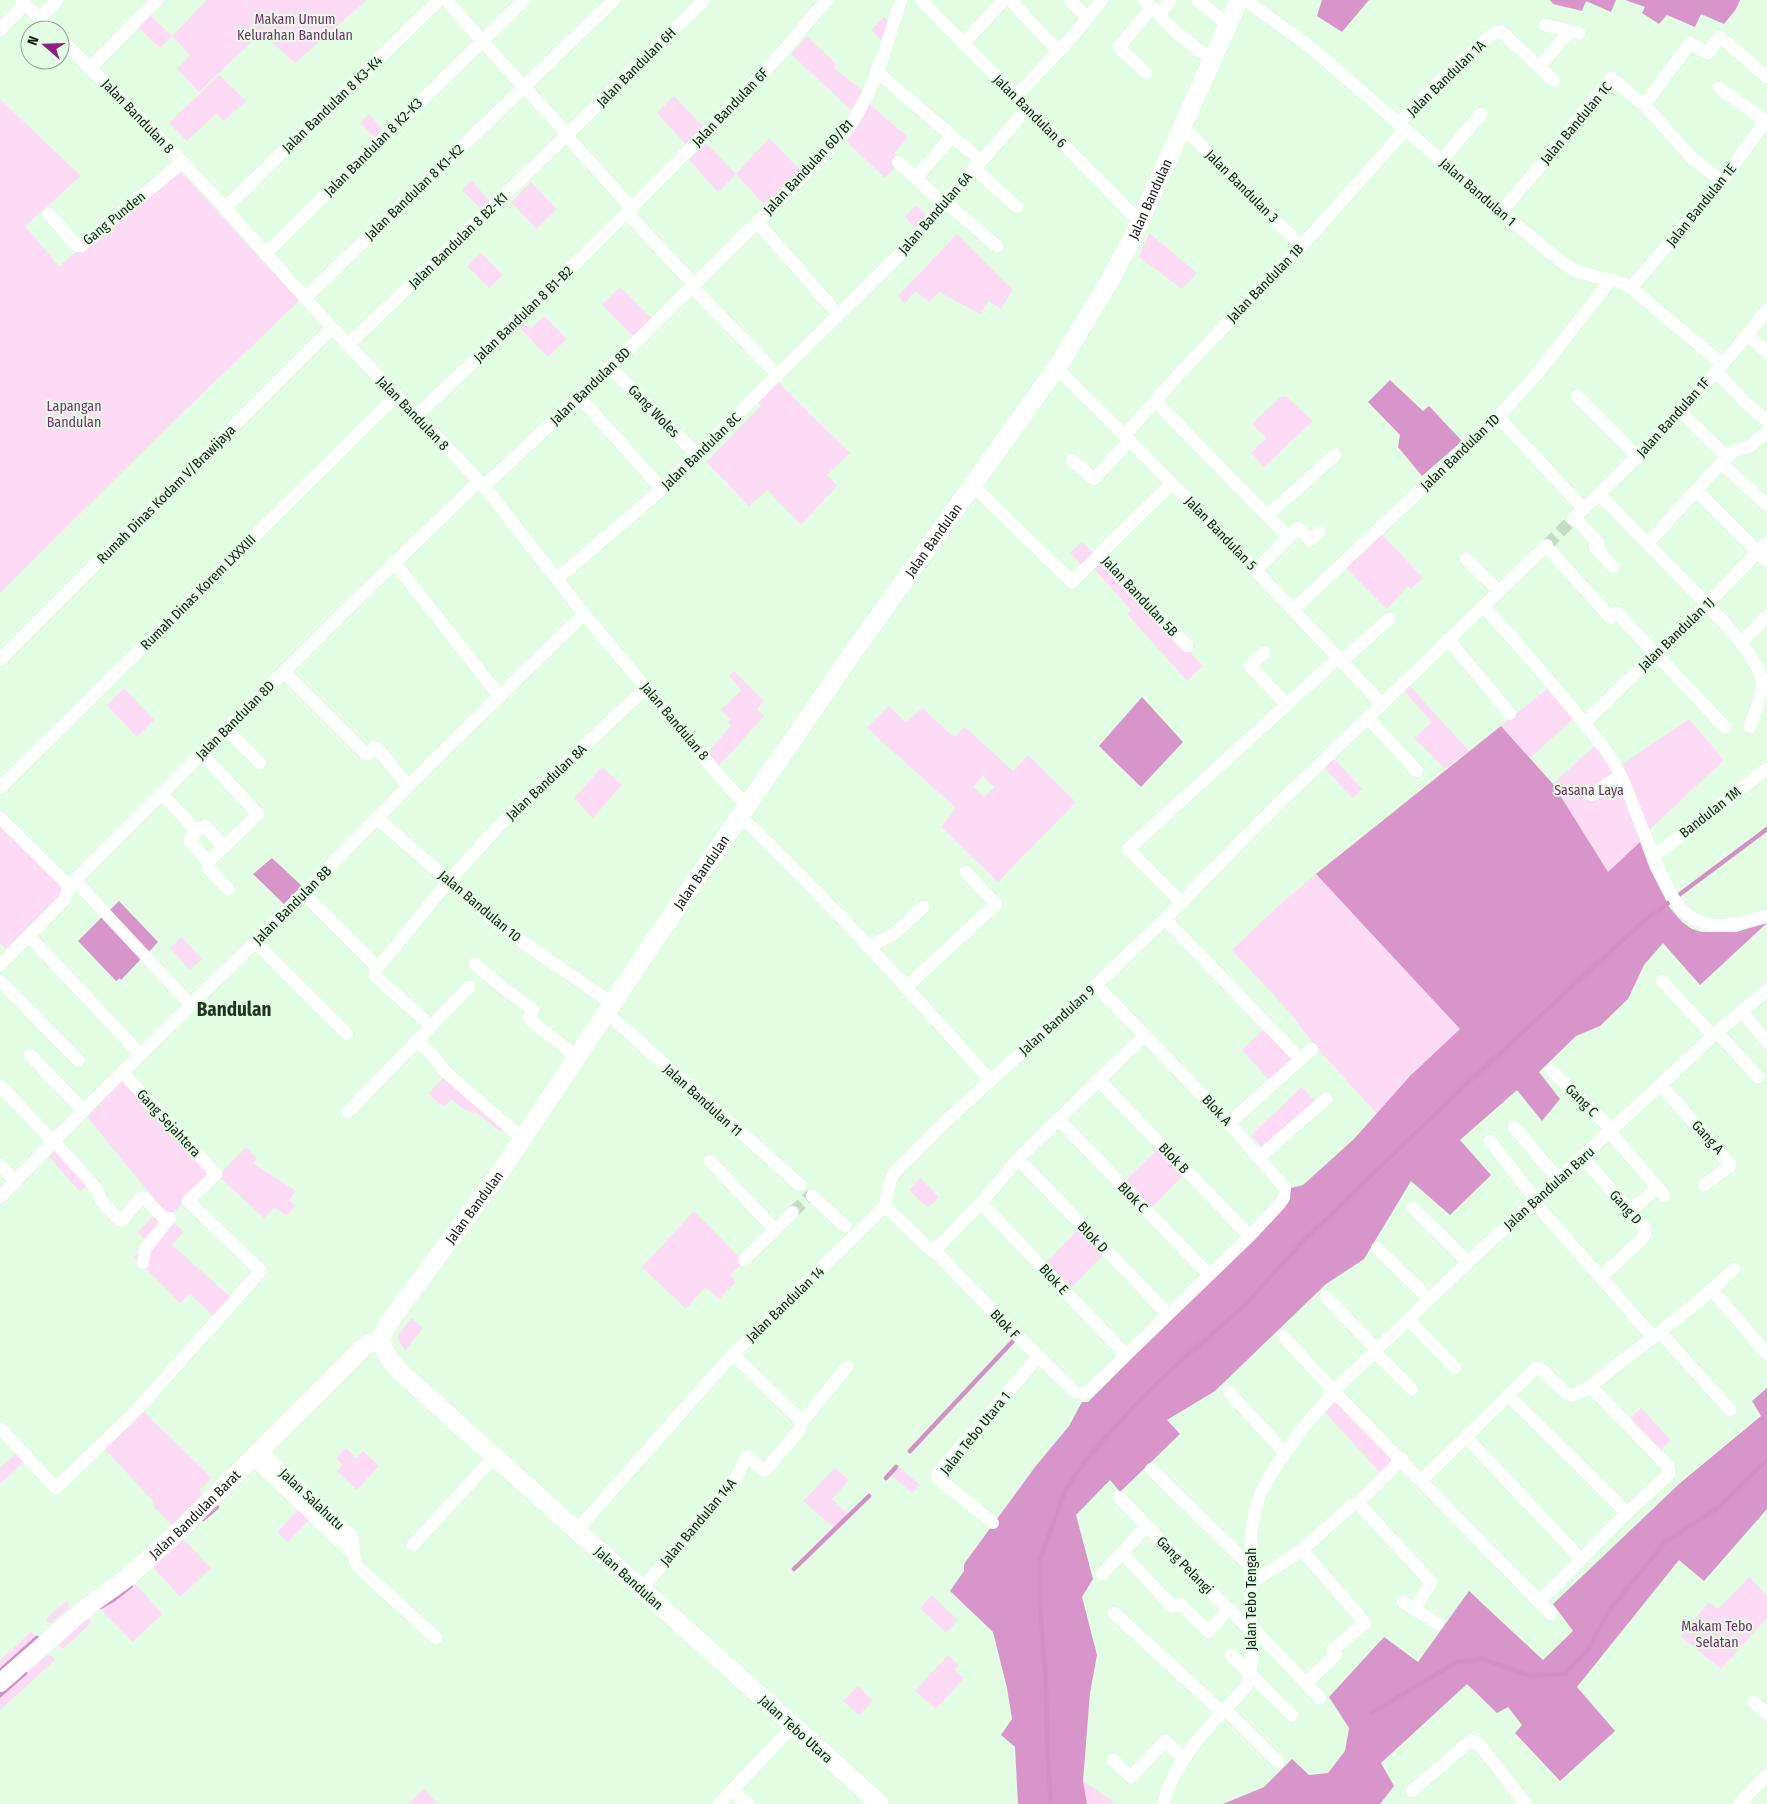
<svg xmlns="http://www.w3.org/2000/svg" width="1767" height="1804" font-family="'Fira Sans Condensed',sans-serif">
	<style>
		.green { fill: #fedbf5; fill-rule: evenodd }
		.forest { fill: #d895ca }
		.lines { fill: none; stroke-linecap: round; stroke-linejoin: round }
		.stream { stroke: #d390c6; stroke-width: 4.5 }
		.street-tunnel { stroke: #c4dbc6; stroke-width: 12; stroke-dasharray: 12 6; stroke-linecap: butt }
		.street { stroke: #fff; stroke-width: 12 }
		.secondary { stroke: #fff; stroke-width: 18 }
		.labels { text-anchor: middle; stroke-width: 4; stroke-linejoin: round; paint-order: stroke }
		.park-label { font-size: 14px; fill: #7a2c6e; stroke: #e3fde5 }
		.street-label { font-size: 14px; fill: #141d15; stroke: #e3fde5 }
		.district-label { font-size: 19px; font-weight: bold; fill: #1f3321; stroke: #e3fde5 }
	</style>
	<rect width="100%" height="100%" fill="#e3fde5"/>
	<path class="green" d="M207,0H367L295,63L261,33L199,92L177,69L190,55L172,36L160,48L137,26L149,14L172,36Z
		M884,17L889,22L882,41L871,30Z
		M807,36L836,64L834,68L863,91L851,110L791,54Z
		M219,75L246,101L224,121L217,113L187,141L169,123Z
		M674,96L704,127L686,145L657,113Z
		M0,99L81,176L25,226L59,266L179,169L299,301L179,416L0,593Z
		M869,104L908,137L894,153L902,160L885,178L846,141L859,125Z
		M369,114L383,130L375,138L360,123Z
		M769,138L801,171L765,206L736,174L718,192L689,160L706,143L736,174Z
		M471,180L490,201L482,210L462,190Z
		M531,182L557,209L536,229L511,202Z
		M916,205L927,216L916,228L905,217Z
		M1149,233L1197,273L1182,289L1139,257Z
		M957,234L1013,290L1001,309L989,301L980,314L939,292L929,302L916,291L904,304L898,296Z
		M481,253L503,275L489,288L467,266Z
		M620,287L651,318L633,336L602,305Z
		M544,316L567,339L548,357L519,327L524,323L530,329Z
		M778,382L850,453L827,475L837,486L801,525L767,490L749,506L706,462L761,406L757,402Z
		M1286,396L1313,421L1264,467L1251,453L1266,438L1252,424L1279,398Z
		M1380,532L1423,578L1411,589L1408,586L1387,609L1344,566Z
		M1082,542L1096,555L1083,567L1070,553Z
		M1103,561L1203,666L1187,681L1127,614L1131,610L1094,569Z
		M734,671L764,701L757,709L764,716L719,766L707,753L731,726L728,722L730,719L721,710L741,690L729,676Z
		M1409,685L1469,751L1445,769L1414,738L1432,722L1403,690Z
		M124,688L154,720L137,737L107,705Z
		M1547,689L1573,719L1530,758L1501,726Z
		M889,706L906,722L922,708L954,737L965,727L1013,771L1028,755L1076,802L998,882L941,827L956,808L867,728ZM983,776L994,787L984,797L973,787Z
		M1689,719L1724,760L1648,831L1620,766Z
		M1595,745C1617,774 1628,809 1640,842L1608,872L1553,784Z
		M1333,758L1362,789L1352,798L1323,766Z
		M602,767L622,785L593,818L574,798Z
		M2,826L61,886V894L6,949L0,943V827Z
		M1316,874L1460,1029L1410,1076L1377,1114L1318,1049L1290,1013L1232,950L1277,907Z
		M182,937L202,959L190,970L170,948Z
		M1266,1027L1294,1058L1270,1081L1242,1050Z
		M445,1076L505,1126L500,1132L476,1112L474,1114L468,1110L466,1111L451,1099L444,1107L428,1094Z
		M124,1078L209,1172V1177L169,1217L184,1232L172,1245L232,1298L214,1317L190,1294L180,1303L134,1257L148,1243L138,1232L162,1208L87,1117Z
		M1302,1087L1317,1104L1264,1150L1251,1135Z
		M57,1147L89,1183L80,1192L49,1157Z
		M246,1147L257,1158L253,1163L296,1191L289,1200L295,1206L286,1216L275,1207L264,1218L218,1176Z
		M1159,1148L1185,1174L1150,1209L1124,1182Z
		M920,1178L939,1197L928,1208L909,1190Z
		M694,1211L744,1262L730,1275L736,1282L719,1299L705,1287L686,1309L642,1267Z
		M1080,1228L1105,1253L1070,1289L1045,1263Z
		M411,1318L423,1328L405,1351L397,1337Z
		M1334,1403H1336L1389,1455L1392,1461L1381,1474L1325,1412Z
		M1641,1408L1671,1440L1660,1451L1630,1418Z
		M141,1409L212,1478L199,1491L203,1496L172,1526L154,1507L153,1501L103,1447Z
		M346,1448L356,1458L363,1451L379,1466L357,1490L337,1471L342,1465L336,1458Z
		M18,1452L26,1460L0,1484V1468Z
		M899,1467L920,1485L912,1493L891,1475Z
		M835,1468L849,1480L832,1499L848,1514L835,1529L803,1501Z
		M299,1509L310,1519L288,1542L277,1532Z
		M183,1539L211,1568L180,1597L153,1567Z
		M1750,1577L1767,1596V1618L1721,1669L1680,1636L1709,1602L1718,1609Z
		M134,1585H137L162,1614L133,1642L100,1609L114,1601Z
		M932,1595L958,1620L946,1633L920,1608Z
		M67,1600L69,1608L51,1623L47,1622L45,1620Z
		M86,1619H89L91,1623L63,1649L59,1645Z
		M32,1631L35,1637L0,1668V1660Z
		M47,1655L52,1656L55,1660L0,1710V1697Z
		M948,1655L959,1665L954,1670L964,1678L936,1709L915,1691Z
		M858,1686L873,1701L859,1715L843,1701Z
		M1083,1781L1117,1804H1087Z
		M424,1789L438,1804H408Z"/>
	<path class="forest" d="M1322,0H1369L1342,32L1317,16Z
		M1550,0H1616L1611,12L1586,1L1582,11L1553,4Z
		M1625,0H1740L1736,9L1724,24L1701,14L1695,27L1667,15L1659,24L1642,13L1645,7Z
		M1390,380L1423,411L1429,406L1462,441L1422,476L1398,447L1400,435L1368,402Z
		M1142,697L1183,742L1141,787L1099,746Z
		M1501,726L1553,784L1608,872L1640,842L1650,869L1670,908L1682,922L1692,929L1702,932H1736L1767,923L1700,985L1663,943L1644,965L1628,999L1600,1026L1576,1036L1539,1072L1560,1099L1542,1121L1517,1090L1460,1140L1491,1175L1450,1215L1411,1181L1364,1259L1326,1284L1215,1391L1167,1420L1180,1434L1120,1492L1110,1480L1076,1515L1093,1579L1082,1597L1097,1655L1090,1693L1083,1781L1087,1804H1018L1015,1747L1001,1735L1012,1719L1007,1688L993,1632L950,1591L964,1571V1564L1035,1467L1069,1426L1082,1402H1088L1286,1204L1291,1188L1303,1185L1354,1139L1410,1076L1460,1029L1316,874Z
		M272,858L303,887L285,905L253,874Z
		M119,901L158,942L147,954L108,912Z
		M104,915L143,957L121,980L120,978L116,981L78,941Z
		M1767,1388V1509L1704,1581L1679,1560L1577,1687L1615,1731L1560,1781L1515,1733L1522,1725L1508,1707L1497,1713L1467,1684L1381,1763L1394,1786L1380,1804H1223L1264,1787L1292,1759L1309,1775L1328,1773L1345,1751L1349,1728L1329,1697L1384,1637L1418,1662L1469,1591L1543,1660L1573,1631L1553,1604L1679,1484L1761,1416L1752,1401Z"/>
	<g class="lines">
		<path class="stream" d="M910,1451L1013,1341
			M886,1478L896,1467
			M203,1519L217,1507
			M794,1569L869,1496
			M100,1607L113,1600L131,1586
			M0,1671L37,1638
			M0,1695L25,1673
			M1371,1713L1457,1662L1483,1659L1530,1676L1565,1674L1585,1654L1611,1608L1665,1542L1716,1509L1767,1460
			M1051,1804L1047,1745L1046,1683L1040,1606V1559L1066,1489L1090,1455L1139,1401L1174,1367L1245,1305L1301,1243L1457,1093L1604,957L1644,921L1767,829"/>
		<path class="street-tunnel" d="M1547,545L1573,519
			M793,1212L811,1195"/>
		<path class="street" d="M21,0L52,30
			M446,0L481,40L563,129L572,142L627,203L632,218L694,285
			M921,0L1140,222
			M1010,0L1058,51
			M1070,0L1087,18
			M1143,0L1160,14L1164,21L1176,32L1197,49L1212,59
			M1198,0L1227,25
			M1245,0L1309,46L1501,212L1563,263L1578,272L1622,283L1631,288L1722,364
			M1160,14L1170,0
			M40,18L57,0
			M1545,25L1579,33
			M0,30L25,4
			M60,38L152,130L217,199L332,328L484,486L584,614L721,778L747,806
			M963,44L1004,0
			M1539,67L1570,31
			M90,68L157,0
			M876,71L980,160
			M1146,73L1119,47L1152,7
			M1719,88L1766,121
			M1015,97L1073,36L1102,0
			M1644,105L1690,43L1708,53L1720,37L1767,77
			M1398,124L1437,84L1491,35L1498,31L1503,33L1554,81
			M1182,126L1301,246
			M1441,161L1481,114
			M898,162L944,204
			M974,168L1017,207
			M916,178L952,136
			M945,202L997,246
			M225,208L439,0
			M1501,212L1551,153L1611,78L1644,105L1694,160L1722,181
			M49,214L77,246H81L183,162
			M757,222L838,314
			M265,254L524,0
			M692,287L778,375
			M1631,288L1722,181L1767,119
			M305,298L614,0
			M1748,335L1767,352
			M348,345L567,135L704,0
			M610,367L697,455
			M1056,368C1168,476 1274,590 1381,703
			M1716,371L1745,402L1767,421
			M1577,396L1638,457
			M579,397L662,489
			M1155,401L1288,537
			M1680,411L1727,457
			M416,416C539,301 659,183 775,60C793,41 809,19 827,0
			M1498,417L1584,509
			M1767,432L1749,447L1733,451L1721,463L1767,505
			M1125,435L1179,374L1316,230L1405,130
			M1072,460L1094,479L1130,440
			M1172,483L1099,555L1187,646
			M484,486C570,407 654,325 737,242C763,217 789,191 814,165C827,150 842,135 854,119C875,89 889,36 901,0
			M973,486L1072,582L1099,555
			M1696,490L1767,561
			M1599,494L1723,621C1736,637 1765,667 1762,689C1760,701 1754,714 1750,727
			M1268,515L1335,455
			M1575,518L1598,543L1595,547L1613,567
			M1573,519C1642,454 1709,385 1767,310
			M1648,543L1721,463
			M1546,546L1611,618L1617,613L1725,727
			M1466,559L1499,591
			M394,562L500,697
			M1256,570L1298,528L1310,540L1319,532
			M557,579L662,489L900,254L1027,109
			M1483,606C1515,641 1546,676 1575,712C1589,729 1605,747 1616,766C1626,784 1632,803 1640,822C1649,844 1669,902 1688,915C1713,934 1740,923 1767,916
			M1294,609L1499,416L1537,374L1610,281
			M1448,639L1510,714
			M1741,643L1767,616
			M1264,653L1250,666L1287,705
			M0,660L332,328
			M1342,661L1389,619
			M284,672L365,753L368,754L374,748L378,749L408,786
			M1367,717L1417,771
			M1584,723L1707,604L1767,543
			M226,729L260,763
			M202,754L258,814
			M0,788L396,396
			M162,794L197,831
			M1592,795L1620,775
			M740,816C828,899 909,990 990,1080
			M0,818L69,886
			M377,818L502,928L613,1004
			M224,847L205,826C199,828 191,835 190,841L208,862L209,869L228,889
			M1654,856L1767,769
			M208,862L253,819
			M75,880L105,913
			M303,893L378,968
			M1181,902L1128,849L1338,658
			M107,915L191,1005
			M1165,919L1301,1060
			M29,936L140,1054
			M255,942L347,1034
			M868,947L894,934L923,907
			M475,964L503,988L532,1009L533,1011L529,1017L530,1020L577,1057
			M0,965L63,901C67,894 69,887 75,880L342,614L479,481
			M0,981L78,1060
			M1662,981L1713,1036
			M905,988L996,904L966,872
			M1742,1012L1767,1042
			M607,1013L800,1185
			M430,1025L375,976V971L449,881L498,827L647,687
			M1718,1033L1758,1077
			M417,1040L435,1058L442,1068L451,1077L523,1139
			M30,1055L84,1111
			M1551,1070L1612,1130
			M1098,1080L1250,1236
			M1661,1085L1730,1164L1729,1167L1704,1185
			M0,1086L58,1146L97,1189L101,1200L117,1218L120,1220L123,1219L141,1198H145L167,1222
			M348,1112L469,987
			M1058,1119L1209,1275
			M1229,1123L1312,1049
			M1514,1127L1559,1180
			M1610,1132L1664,1195
			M1490,1141L1536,1200
			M1259,1157L1326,1099
			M1583,1158L1644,1227L1645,1234L1641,1240L1602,1276
			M1018,1159L1168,1314
			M710,1161L775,1230
			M0,1165L15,1181
			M812,1196L845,1226
			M0,1197L87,1107L255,942L433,761L584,614
			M1534,1202L1653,1337
			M981,1203L1126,1355
			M885,1206L933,1252L939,1255L1005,1324L1075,1392L1083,1394L1088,1392L1250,1236L1279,1205L1284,1198L1285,1188L1229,1123L1096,985
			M1413,1208L1468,1262
			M1630,1212L1657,1187
			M1377,1248L1429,1299
			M933,1252L981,1203L1018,1159L1145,1035
			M744,1260L793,1212
			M143,1263L145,1249L170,1218
			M1712,1290L1767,1354
			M1326,1297L1377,1350
			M1409,1320L1455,1368
			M1660,1332L1730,1410
			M1283,1336L1341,1399L1551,1614
			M1375,1352L1412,1389
			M733,1354L802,1422
			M1228,1391L1285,1453
			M1508,1395L1627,1513
			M0,1428L56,1488L134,1413L261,1271L188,1201L216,1174L122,1072
			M1466,1437L1581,1559
			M260,1450L351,1536C356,1546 351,1555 357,1566L436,1638
			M252,1458L353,1554
			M1151,1469L1250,1566
			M1422,1480L1536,1368L1541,1369L1567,1394C1571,1396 1571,1396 1574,1395C1591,1389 1607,1372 1621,1362C1660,1332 1699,1303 1734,1269
			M1119,1497L1202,1583L1252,1632
			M1358,1503L1431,1582L1415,1609
			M993,1523L938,1478L937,1474L1038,1357
			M576,1531L733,1354L885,1206L890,1182L894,1173L946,1121L1096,985L1165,919L1272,810L1547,545
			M413,1545L494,1457
			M1302,1550L1365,1623L1332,1650L1336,1655L1306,1683
			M1122,1553L1173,1607L1180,1604L1209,1632L1228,1609
			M1102,1574L1147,1526
			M1250,1581L1259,1578L1302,1550L1352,1505L1358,1503L1402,1459
			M641,1590L737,1476L746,1457H748L763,1470H765L799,1431L802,1422L847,1367
			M1403,1602L1438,1624
			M1539,1602L1627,1513L1669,1474V1468L1665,1463L1590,1386
			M1114,1613L1222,1712
			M1252,1627L1320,1698
			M1231,1655L1292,1715
			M1754,1702L1767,1714
			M1225,1709L1278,1762
			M1113,1760L1131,1777L1165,1741L1183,1758
			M732,1790L748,1804
			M1412,1791L1469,1742L1474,1741L1479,1744L1526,1804
			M719,1804L793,1726
			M1163,1804C1177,1754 1212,1724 1246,1687L1250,1673L1252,1661L1250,1566L1251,1534L1256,1507L1260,1495L1272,1472L1302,1429L1342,1383L1468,1262L1713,1036L1767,990
			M1739,1804L1767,1775"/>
		<g class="secondary">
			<path id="s1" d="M0,1683L87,1607L126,1579L179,1531L363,1348L368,1344L381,1340"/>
			<path id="s2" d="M880,1804L424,1393C407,1378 386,1363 381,1340L387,1325L501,1171L654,941L747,806L854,651L1060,363L1109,282L1133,237L1239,0"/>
		</g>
	</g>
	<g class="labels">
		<g class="park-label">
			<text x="295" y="24">Makam Umum<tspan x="295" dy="16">Kelurahan Bandulan</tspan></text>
			<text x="74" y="411">Lapangan<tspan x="74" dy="16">Bandulan</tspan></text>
			<text x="1589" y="795">Sasana Laya</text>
			<text x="1717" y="1631">Makam Tebo<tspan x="1717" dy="16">Selatan</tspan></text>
		</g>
		<g class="street-label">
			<text transform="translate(636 67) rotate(-45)" y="5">Jalan Bandulan 6H</text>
			<text transform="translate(1446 78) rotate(-44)" y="5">Jalan Bandulan 1A</text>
			<text transform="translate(332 104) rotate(-44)" y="5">Jalan Bandulan 8 K3-K4</text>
			<text transform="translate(730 107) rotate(-46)" y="5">Jalan Bandulan 6F</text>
			<text transform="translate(1030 111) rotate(45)" y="5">Jalan Bandulan 6</text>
			<text transform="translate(138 116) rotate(46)" y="5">Jalan Bandulan 8</text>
			<text transform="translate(1576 123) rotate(-50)" y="5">Jalan Bandulan 1C</text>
			<text transform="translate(373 147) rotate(-45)" y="5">Jalan Bandulan 8 K2-K3</text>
			<text transform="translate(808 167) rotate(-47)" y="5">Jalan Bandulan 6D/B1</text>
			<text transform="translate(1242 186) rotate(45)" y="5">Jalan Bandulan 3</text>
			<text transform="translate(414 192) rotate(-44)" y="5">Jalan Bandulan 8 K1-K2</text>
			<text transform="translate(1478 192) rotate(41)" y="5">Jalan Bandulan 1</text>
			<text dy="5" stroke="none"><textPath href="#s2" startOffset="2061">Jalan Bandulan</textPath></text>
			<text transform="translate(1701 205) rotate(-51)" y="5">Jalan Bandulan 1E</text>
			<text transform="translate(935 213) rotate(-49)" y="5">Jalan Bandulan 6A</text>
			<text transform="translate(114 218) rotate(-39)" y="5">Gang Punden</text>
			<text transform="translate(458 240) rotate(-44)" y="5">Jalan Bandulan 8 B2-K1</text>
			<text transform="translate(1265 283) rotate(-46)" y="5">Jalan Bandulan 1B</text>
			<text transform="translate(523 314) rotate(-44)" y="5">Jalan Bandulan 8 B1-B2</text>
			<text transform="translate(590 386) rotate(-44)" y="5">Jalan Bandulan 8D</text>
			<text transform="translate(654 411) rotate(46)" y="5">Gang Woles</text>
			<text transform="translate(413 413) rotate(46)" y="5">Jalan Bandulan 8</text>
			<text transform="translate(1673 417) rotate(-48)" y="5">Jalan Bandulan 1F</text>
			<text transform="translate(701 451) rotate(-44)" y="5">Jalan Bandulan 8C</text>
			<text transform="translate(1460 452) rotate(-44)" y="5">Jalan Bandulan 1D</text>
			<text transform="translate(166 494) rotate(-45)" y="5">Rumah Dinas Kodam V/Brawijaya</text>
			<text transform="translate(1221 533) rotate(46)" y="5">Jalan Bandulan 5</text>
			<text dy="5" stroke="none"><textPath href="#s2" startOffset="1656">Jalan Bandulan</textPath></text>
			<text transform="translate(198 592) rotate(-45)" y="5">Rumah Dinas Korem LXXXIII</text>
			<text transform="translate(1140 596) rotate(47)" y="5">Jalan Bandulan 5B</text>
			<text transform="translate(1676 634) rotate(-44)" y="5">Jalan Bandulan 1J</text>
			<text transform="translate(235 720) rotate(-45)" y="5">Jalan Bandulan 8D</text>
			<text transform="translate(675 721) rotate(50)" y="5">Jalan Bandulan 8</text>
			<text transform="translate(546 782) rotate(-43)" y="5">Jalan Bandulan 8A</text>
			<text transform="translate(1710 812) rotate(-38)" y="5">Bandulan 1M</text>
			<text dy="5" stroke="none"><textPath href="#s2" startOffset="1251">Jalan Bandulan</textPath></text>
			<text transform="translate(292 905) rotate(-45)" y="5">Jalan Bandulan 8B</text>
			<text transform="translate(480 906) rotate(40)" y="5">Jalan Bandulan 10</text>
			<text transform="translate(1057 1020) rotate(-42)" y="5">Jalan Bandulan 9</text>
			<text transform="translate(703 1100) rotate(42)" y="5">Jalan Bandulan 11</text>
			<text transform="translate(1582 1100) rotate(45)" y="5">Gang C</text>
			<text transform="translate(1217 1110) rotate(47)" y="5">Blok A</text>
			<text transform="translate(169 1123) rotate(47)" y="5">Gang Sejahtera</text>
			<text transform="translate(1708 1137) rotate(48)" y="5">Gang A</text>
			<text transform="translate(1174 1158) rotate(46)" y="5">Blok B</text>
			<text transform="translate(1549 1188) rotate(-42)" y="5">Jalan Bandulan Baru</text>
			<text transform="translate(1133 1197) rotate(46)" y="5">Blok C</text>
			<text dy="5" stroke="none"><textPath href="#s2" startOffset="846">Jalan Bandulan</textPath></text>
			<text transform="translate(1626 1207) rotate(48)" y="5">Gang D</text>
			<text transform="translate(1093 1237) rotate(46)" y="5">Blok D</text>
			<text transform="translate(1054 1279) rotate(47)" y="5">Blok E</text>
			<text transform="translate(785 1304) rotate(-44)" y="5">Jalan Bandulan 14</text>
			<text transform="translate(1005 1324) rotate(46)" y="5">Blok F</text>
			<text transform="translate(975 1433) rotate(-51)" y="5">Jalan Tebo Utara 1</text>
			<text transform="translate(312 1499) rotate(43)" y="5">Jalan Salahutu</text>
			<text dy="5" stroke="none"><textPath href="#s1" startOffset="258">Jalan Bandulan Barat</textPath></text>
			<text transform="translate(698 1522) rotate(-50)" y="5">Jalan Bandulan 14A</text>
			<text transform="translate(1185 1565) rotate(46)" y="5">Gang Pelangi</text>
			<text transform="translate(629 1578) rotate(42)" y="5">Jalan Bandulan</text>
			<text transform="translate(1251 1599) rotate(-90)" y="5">Jalan Tebo Tengah</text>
			<text transform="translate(796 1729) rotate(42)" y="5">Jalan Tebo Utara</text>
		</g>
		<g class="district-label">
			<text x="234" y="1016">Bandulan</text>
		</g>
	</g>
	<g transform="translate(45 45) rotate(290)"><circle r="24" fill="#e3fde5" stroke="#90a392"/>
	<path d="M0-4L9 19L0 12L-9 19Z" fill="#8f1f81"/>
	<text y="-8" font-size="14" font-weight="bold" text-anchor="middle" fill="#141d15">N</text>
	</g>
</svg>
